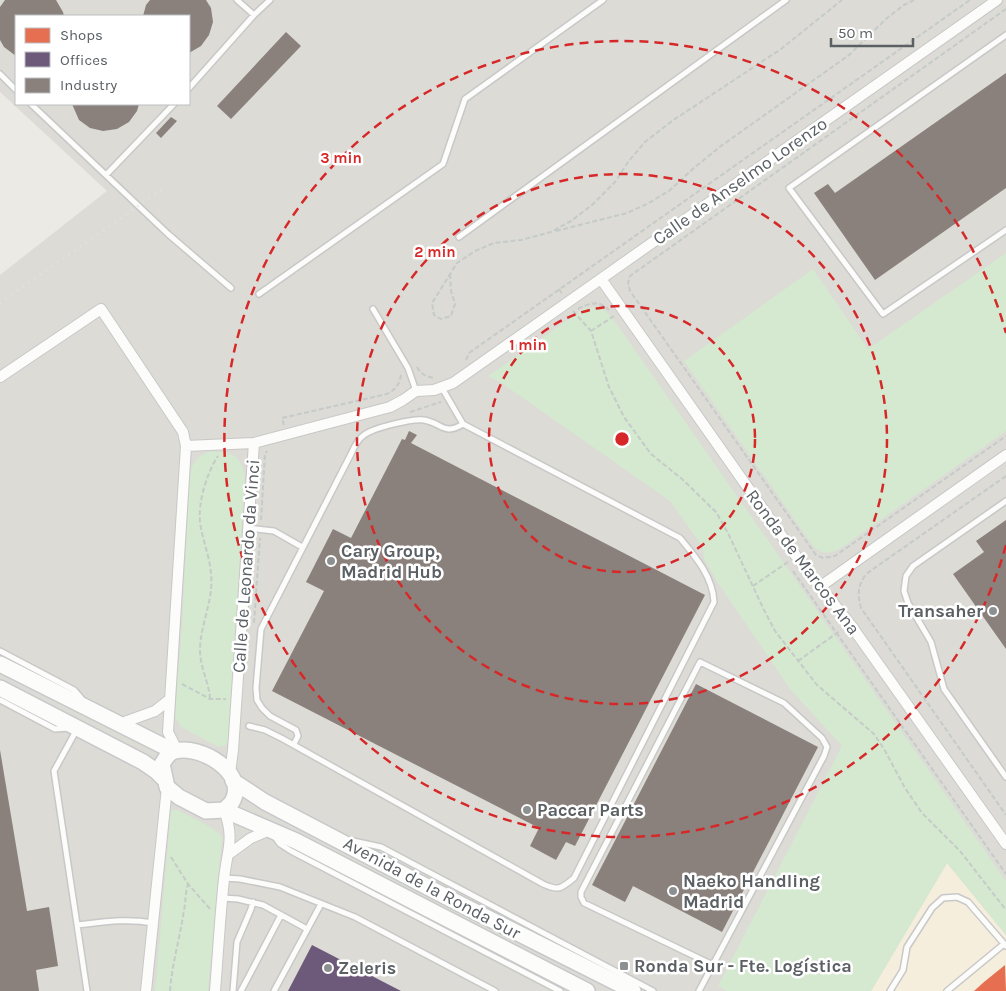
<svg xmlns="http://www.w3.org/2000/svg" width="1006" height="991" font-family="Karla,sans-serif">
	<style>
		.commercial { fill: #f6eedd }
		.industrial { fill: #dcdbd6; fill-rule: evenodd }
		.green { fill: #d4e9cf }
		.shops { fill: #e76f51 }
		.offices { fill: #6d597a }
		.industry { fill: #8a817c }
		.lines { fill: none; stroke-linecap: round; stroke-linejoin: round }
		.service-casing { stroke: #c8c8c8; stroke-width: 8 }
		.minor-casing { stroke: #c8c8c8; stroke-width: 12 }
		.secondary-casing { stroke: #c7c8c8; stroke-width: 18 }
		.path { stroke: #c5cbc8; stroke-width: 2; stroke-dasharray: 5 2.5; stroke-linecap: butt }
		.service { stroke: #fcfcfb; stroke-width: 5 }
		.minor { stroke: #fcfcfb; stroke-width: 10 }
		.secondary { stroke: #fcfcfb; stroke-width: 15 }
		.rail { stroke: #e2e2e2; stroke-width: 3; stroke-dasharray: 1 6; stroke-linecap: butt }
		.ring { fill: none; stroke: #d62828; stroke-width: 2.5; stroke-dasharray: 9 6 }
		.poi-dot { fill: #8d9091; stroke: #fff; stroke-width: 2 }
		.labels { text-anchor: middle; stroke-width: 5; stroke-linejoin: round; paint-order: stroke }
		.street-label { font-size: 18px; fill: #5b6064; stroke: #fff }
		.poi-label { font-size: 18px; font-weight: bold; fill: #5b6064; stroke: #fff; text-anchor: start }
		.centre { fill: #d62828; stroke: #fff; stroke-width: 2.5 }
		.ring-label { font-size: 15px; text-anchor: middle; font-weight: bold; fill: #d62828; stroke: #fff; stroke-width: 5; stroke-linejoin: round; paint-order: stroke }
	</style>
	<rect width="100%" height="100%" fill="#ebeae5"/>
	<path class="commercial" d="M947,863L1006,935V991H871Z"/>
	<path class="industrial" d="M0,0H1006V935L947,863L871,991H0V275L107,191L0,92ZM16,16H189V104H16Z"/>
	<path class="green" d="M1006,253V431L838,550C827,554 821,554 813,546L684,361L813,269L868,349Z
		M592,307C603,307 607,312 614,320L1006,881V935L947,863L871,991H727L718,986L842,746L790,689L716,580L704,559L703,549L700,543L670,501L500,382L488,376L576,314L585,308Z
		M212,451C230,452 240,455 245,474L229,741L226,745L218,747L181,727L175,717L182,623L190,474C193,460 199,455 212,451Z
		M173,810H178C190,817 215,827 222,837L208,991H155L171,811Z"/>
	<path class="shops" d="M1005,965L1006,991H974L984,982Z"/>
	<path class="offices" d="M312,945L401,991H288Z"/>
	<path class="industry" d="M5,0H56L63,12L64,16H16V56L4,47L0,40V7Z
		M150,0H206L211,8L213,22L209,35L201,46L189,53V16H143L146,5Z
		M286,32L301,46L231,119L217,106Z
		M1006,73V188L875,280L814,193L828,184L835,193Z
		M72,104H139L137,111L129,122L117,129L103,131L90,128L79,120Z
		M171,117L177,121L161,138L156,133Z
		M409,431L417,435L411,443L705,595L575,846L566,842L556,860L530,846L539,828L272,691L324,591L306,582L333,529L351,538L402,439L405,440Z
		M1006,520V649L953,574L984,552L976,541Z
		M696,684L818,747L722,932L633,886L625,902L592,885Z
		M0,750L27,911L49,907L58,966L36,970L39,991H0Z"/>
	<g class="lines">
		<g class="service-casing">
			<path id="service" d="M237,0L254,15
				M1006,35L789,188L883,314L1006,230
				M0,74L16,90
				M189,88L254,15L270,0
				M31,104L168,234L231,288
				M106,175L174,104
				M459,237L786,0
				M259,294L443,164L465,99L603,0
				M373,309L408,368L416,391
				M1006,501L913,566L906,576L904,591L908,603L931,642L944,689L1006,777
				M248,528L274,531L302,547
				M0,651L74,690L81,698
				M0,700L55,729L68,728
				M249,726L265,730L283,739L543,884C558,891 561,889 574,878L714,602C713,577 695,556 680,538L463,424L442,388
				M76,731L54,771L87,991
				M294,744L298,736L296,730L270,716L262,708L257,700L256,688L261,629L351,454C354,447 358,439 364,435C373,428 413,418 424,420C442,423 444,436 463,424
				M275,837L280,844L291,851L560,991
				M353,841L381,847L653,991
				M224,878L240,879L280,887L355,917L495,991
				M223,898L238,899L263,905L307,929
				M78,925C103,922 127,918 153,923
				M233,991L237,942L251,909L253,902
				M241,991L281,915
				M274,991L321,904
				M699,991L824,756L827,747L822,738L784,703L700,662L581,892V897L584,903L713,965
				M890,991L903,970L907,947L932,908L943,898L957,897L968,902L1006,946
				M947,991L1004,944"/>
		</g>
		<g class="minor-casing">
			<path id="minor" d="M601,279L796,556L850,624L1006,844
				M0,377L101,309L183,432L186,446L168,732L177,750
				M254,443L390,407L403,400L416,391L434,390L453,383L997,0
				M186,446L254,443L233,750L230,773
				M821,586L1006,455
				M119,724L155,711L169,700
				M229,854L251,838L270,830
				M146,991L167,787
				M215,991C218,954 220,916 224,879C227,850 235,839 224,810"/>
		</g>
		<g class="secondary-casing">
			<path id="secondary" d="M0,664L173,751
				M0,688L143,762L156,771L164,779
				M233,781L265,802L460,904L633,991
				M224,810C226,808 230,805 232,802C249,773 200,744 175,751C169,752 165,759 162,764L167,787L179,797L206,811L224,810L296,841L587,991"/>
		</g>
		<path class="path" d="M1006,9L630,276L628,283L630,291L816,555L823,558L835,556L1006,436
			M556,231L627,213L647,204L669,191L695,167L721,146L849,55L887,18L904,5L914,0
			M450,274L451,291L455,304L451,316L441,319L434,315L432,303L457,263L475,251L494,243L521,240L551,232L571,221L592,205L615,182L628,162L645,142L672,121L781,49L842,0
			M559,289L562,294
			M578,309C589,303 599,300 609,310
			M573,311L591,331L609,387L624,417L651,454L682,479L716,512L728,533L763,608L775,631L817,685L874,734L884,749L905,788L922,813L960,851L1006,910
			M591,331L614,316
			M466,360L469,353L970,0
			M417,367C421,374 426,377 435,378
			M410,412L441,402
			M284,425L282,418L387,394C396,389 399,385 401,375
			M1006,476L866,574C858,586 857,593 861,608L1006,815
			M261,520L265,454L267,451
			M793,571L1006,874
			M753,586L788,562
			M254,623L260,538
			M798,661L841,630
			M182,684L210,699H226
			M210,699C209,682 200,668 200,650C200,625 214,600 211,574C210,557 202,539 200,522C198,501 207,473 218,456
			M171,857L188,884L211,910
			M170,991C172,963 180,938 184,910C186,901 185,893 188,884"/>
		<use href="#service" class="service"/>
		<use href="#minor" class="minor"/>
		<use href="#secondary" class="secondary"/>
		<path class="rail" d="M0,303L165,187"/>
	</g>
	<g class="ring">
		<circle cx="622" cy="439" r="133"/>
		<circle cx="622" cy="439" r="265"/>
		<path d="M1006 545A398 398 0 1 1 1006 333"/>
	</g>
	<g class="poi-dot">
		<circle cx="331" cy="561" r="5"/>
		<circle cx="993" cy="611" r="5"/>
		<circle cx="527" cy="810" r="5"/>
		<circle cx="673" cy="891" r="5"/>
		<rect x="619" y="961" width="10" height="10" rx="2.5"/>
		<circle cx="328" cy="968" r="5"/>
	</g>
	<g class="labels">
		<g class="street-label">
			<text transform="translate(740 181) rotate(-35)" y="6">Calle de Anselmo Lorenzo</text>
			<text transform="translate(803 562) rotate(53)" y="6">Ronda de Marcos Ana</text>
			<text transform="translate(246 566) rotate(-86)" y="6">Calle de Leonardo da Vinci</text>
			<text transform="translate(432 888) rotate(28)" y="6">Avenida de la Ronda Sur</text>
		</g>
		<g class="poi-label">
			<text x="341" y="557">Cary Group,<tspan x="341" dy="21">Madrid Hub</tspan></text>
			<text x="983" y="617" text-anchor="end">Transaher</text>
			<text x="537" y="816">Paccar Parts</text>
			<text x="683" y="887">Naeko Handling<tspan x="683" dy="21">Madrid</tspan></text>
			<text x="634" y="972">Ronda Sur - Fte. Logística</text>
			<text x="338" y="974">Zeleris</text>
		</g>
	</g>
	<circle cx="622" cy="439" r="8" class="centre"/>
	<g class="ring-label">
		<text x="341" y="163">3 min</text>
		<text x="435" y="257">2 min</text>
		<text x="528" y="350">1 min</text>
	</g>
	<rect x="15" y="15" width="175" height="90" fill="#ffffff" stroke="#bdbfc1"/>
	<rect x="25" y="28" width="25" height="15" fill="#e76f51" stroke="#bdbfc1"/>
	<text x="60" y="40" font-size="15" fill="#5b6064">Shops</text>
	<rect x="25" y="52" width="25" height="15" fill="#6d597a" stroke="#bdbfc1"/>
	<text x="60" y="65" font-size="15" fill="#5b6064">Offices</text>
	<rect x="25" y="78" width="25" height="15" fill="#8a817c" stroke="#bdbfc1"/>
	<text x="60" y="90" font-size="15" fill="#5b6064">Industry</text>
	<path d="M831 38v8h82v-8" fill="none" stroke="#5b6064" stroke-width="2.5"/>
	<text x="838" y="38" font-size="15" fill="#5b6064" stroke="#ffffff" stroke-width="4" paint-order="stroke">50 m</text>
</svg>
